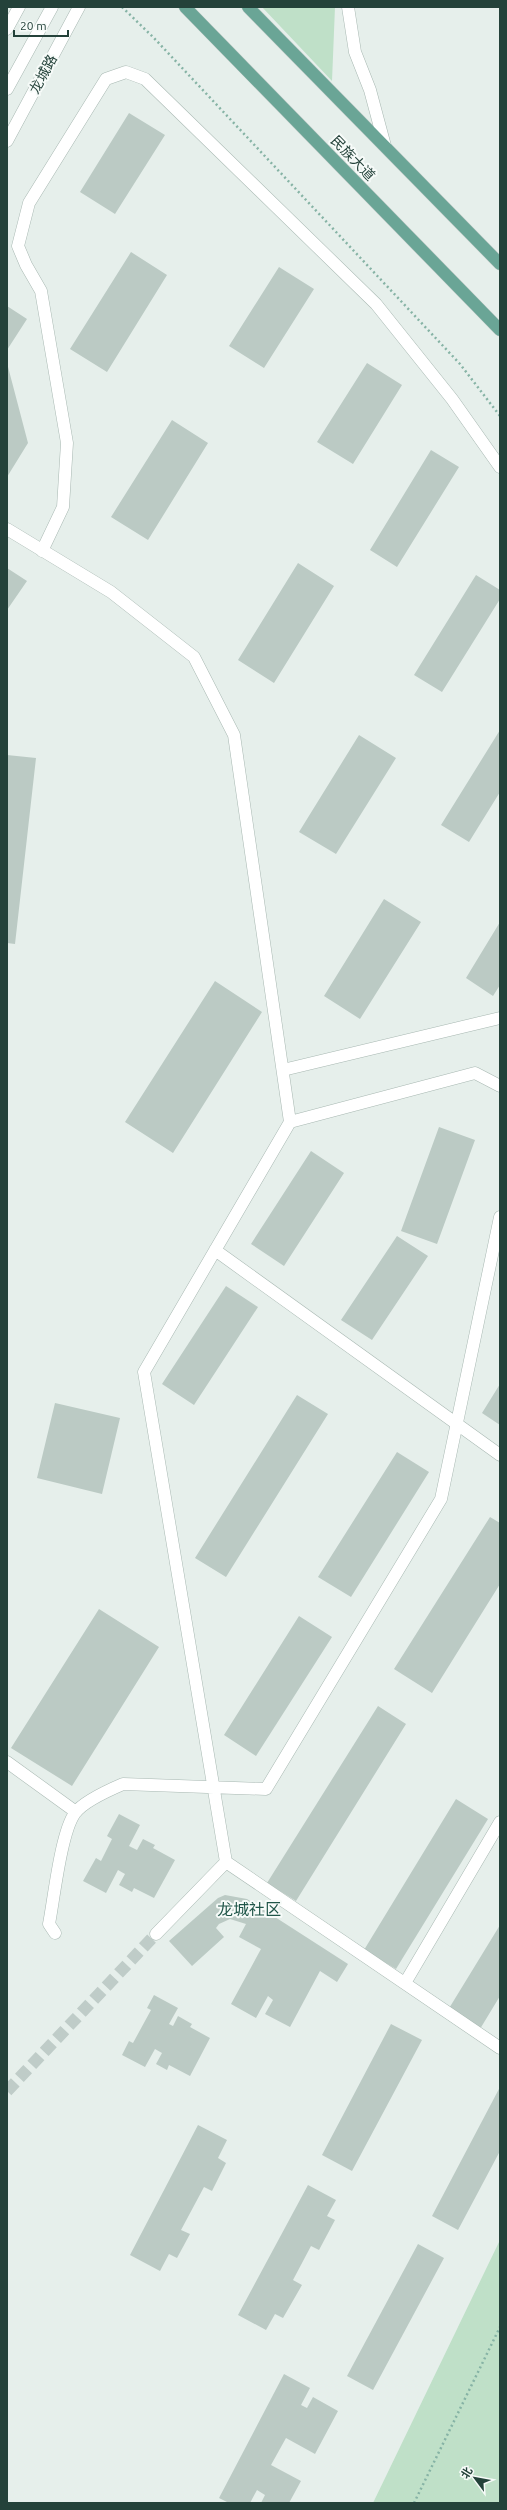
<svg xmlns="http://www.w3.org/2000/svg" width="507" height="2510" font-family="Ubuntu,'Noto Sans SC',sans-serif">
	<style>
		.green { fill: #bfe0c8 }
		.building { fill: #bbcac4 }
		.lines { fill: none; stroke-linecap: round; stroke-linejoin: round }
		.minor-tunnel { stroke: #bfccc8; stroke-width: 12; stroke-dasharray: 12 6; stroke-linecap: butt }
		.minor-casing { stroke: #a8b8b2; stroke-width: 13 }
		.tertiary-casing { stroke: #a8b8b2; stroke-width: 13 }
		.primary-casing { stroke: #c2cac8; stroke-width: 13 }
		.path { stroke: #86b3a5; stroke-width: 2.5; stroke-dasharray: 2 3; stroke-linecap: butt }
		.minor { stroke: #fff; stroke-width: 12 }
		.tertiary { stroke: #fff; stroke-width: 12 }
		.primary { stroke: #6aa596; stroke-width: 12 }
		.labels { text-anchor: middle; stroke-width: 4; stroke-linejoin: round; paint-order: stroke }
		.street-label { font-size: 14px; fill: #24423a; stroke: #f7fbf9 }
		.quarter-label { font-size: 16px; fill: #1f5548; stroke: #f7fbf9 }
	</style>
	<rect width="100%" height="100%" fill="#e6efeb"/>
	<path class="green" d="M262,7H335L332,81Z
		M500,2240V2503H373Z"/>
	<path class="building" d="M129,113L165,135L115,214L80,192Z
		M131,252L167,275L107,372L70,349Z
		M279,267L314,289L264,368L229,346Z
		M7,306L27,319L7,350Z
		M7,363L28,443L7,477Z
		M367,363L402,385L353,464L317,442Z
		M172,420L208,443L148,540L111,517Z
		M431,450L459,467L397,567L370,550Z
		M298,563L334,586L274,683L238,660Z
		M7,568L27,581L7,610Z
		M476,575L500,590V599L442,692L414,675Z
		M500,730V792L469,842L441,825Z
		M359,735L396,758L336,854L299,832Z
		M7,755L36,758L15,944L7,943Z
		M384,899L421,922L360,1019L324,996Z
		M500,922V985L493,996L466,978Z
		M215,981L262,1012L173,1153L125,1122Z
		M439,1127L475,1140L437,1244L401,1231Z
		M311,1151L344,1173L284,1266L251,1244Z
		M397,1236L428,1256L372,1340L341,1320Z
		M226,1286L258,1307L194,1405L162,1384Z
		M500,1384V1425L482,1413Z
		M297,1395L328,1414L226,1577L195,1558Z
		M55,1403L120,1418L102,1494L37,1478Z
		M397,1452L429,1472L351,1597L318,1577Z
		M490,1517L500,1523V1584L432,1693L394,1669Z
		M99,1609L159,1647L72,1786L11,1748Z
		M299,1616L332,1637L256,1756L224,1735Z
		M378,1706L406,1724L296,1901L267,1883Z
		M456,1799L488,1819L396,1969L364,1950Z
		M119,1814L140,1825L129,1846L137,1850L143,1839L155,1845L153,1848L175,1860L154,1898L134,1888L132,1892L119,1885L125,1874L118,1870L106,1893L83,1881L96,1858L101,1861L112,1839L107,1836Z
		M225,1895L247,1899L348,1964L337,1982L320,1971L290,2027L265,2014L273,2000L268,1996L256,2018L231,2004L261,1949L239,1937L246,1924L230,1919L219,1924L216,1928L224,1937L192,1966L169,1941L218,1898Z
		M500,1925V1996L480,2029L448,2010Z
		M154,1995L178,2008L169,2024L173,2026L178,2016L192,2024L190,2027L210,2038L190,2076L169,2065L167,2070L156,2064L162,2053L155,2049L145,2067L122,2055L129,2041L133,2043L151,2010L147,2008Z
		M391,2024L422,2040L352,2171L322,2155Z
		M500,2087V2151L458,2230L432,2216Z
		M198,2125L227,2140L218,2158L226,2163L212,2191L204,2187L181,2230L190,2234L177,2258L169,2254L160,2271L130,2255Z
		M308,2185L336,2200L327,2216L335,2220L319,2250L311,2246L293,2280L302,2285L283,2318L275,2314L266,2330L238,2315Z
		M418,2244L444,2258L373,2390L347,2376Z
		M284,2374L310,2388L301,2405L307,2408L313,2397L338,2411L315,2454L286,2438L271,2465L301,2481L289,2503H261L265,2495L257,2490L250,2503H229L219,2498Z"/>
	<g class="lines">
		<path class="minor-tunnel" d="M7,2091L156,1934"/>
		<g class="minor-casing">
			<path id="minor" d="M7,529L111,592L194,657L234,735L290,1122L144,1372L226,1862L156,1934
				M42,551L63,507L67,443L41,291L26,265L18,246L29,203L106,79L126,72L145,79L376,304L452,399L500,467
				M283,1070L500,1018
				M290,1122L475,1073L500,1086
				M215,1250L500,1455
				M7,1762L76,1812
				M226,1862L500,2048
				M55,1933L49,1924C54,1898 61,1832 75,1813C84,1801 109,1790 123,1784L266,1789L441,1499L500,1217
				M405,1983L500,1822"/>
		</g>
		<g class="tertiary-casing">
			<path id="tertiary" d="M348,7L355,52L370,90L385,146
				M7,29L19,7
				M7,89L52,7
				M7,141L79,7"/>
		</g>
		<g class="primary-casing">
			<path id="primary" d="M185,7L500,330
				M248,7L500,264"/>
		</g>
		<path class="path" d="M122,7L154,38L460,364L500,416
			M414,2503L500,2327"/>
		<use href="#minor" class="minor"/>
		<use href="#tertiary" class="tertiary"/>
		<use href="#primary" class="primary"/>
	</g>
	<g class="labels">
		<g class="street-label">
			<text transform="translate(43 74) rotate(-62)" y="5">龙城路</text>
			<text transform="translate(353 158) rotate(46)" y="5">民族大道</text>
		</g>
		<g class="quarter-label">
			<text x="249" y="1915">龙城社区</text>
		</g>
	</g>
	<rect width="507" height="2510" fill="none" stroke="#24423a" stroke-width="16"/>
	<g transform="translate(475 2478) rotate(302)" stroke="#f7fbf9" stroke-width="3" paint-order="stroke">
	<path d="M0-3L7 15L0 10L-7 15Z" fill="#24423a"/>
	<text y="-6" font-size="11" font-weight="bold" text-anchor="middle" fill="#24423a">北</text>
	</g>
	<path d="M14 30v6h54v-6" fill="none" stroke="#24423a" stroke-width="2"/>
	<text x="20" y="30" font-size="12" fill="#24423a" stroke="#f7fbf9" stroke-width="3" paint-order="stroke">20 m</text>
</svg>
